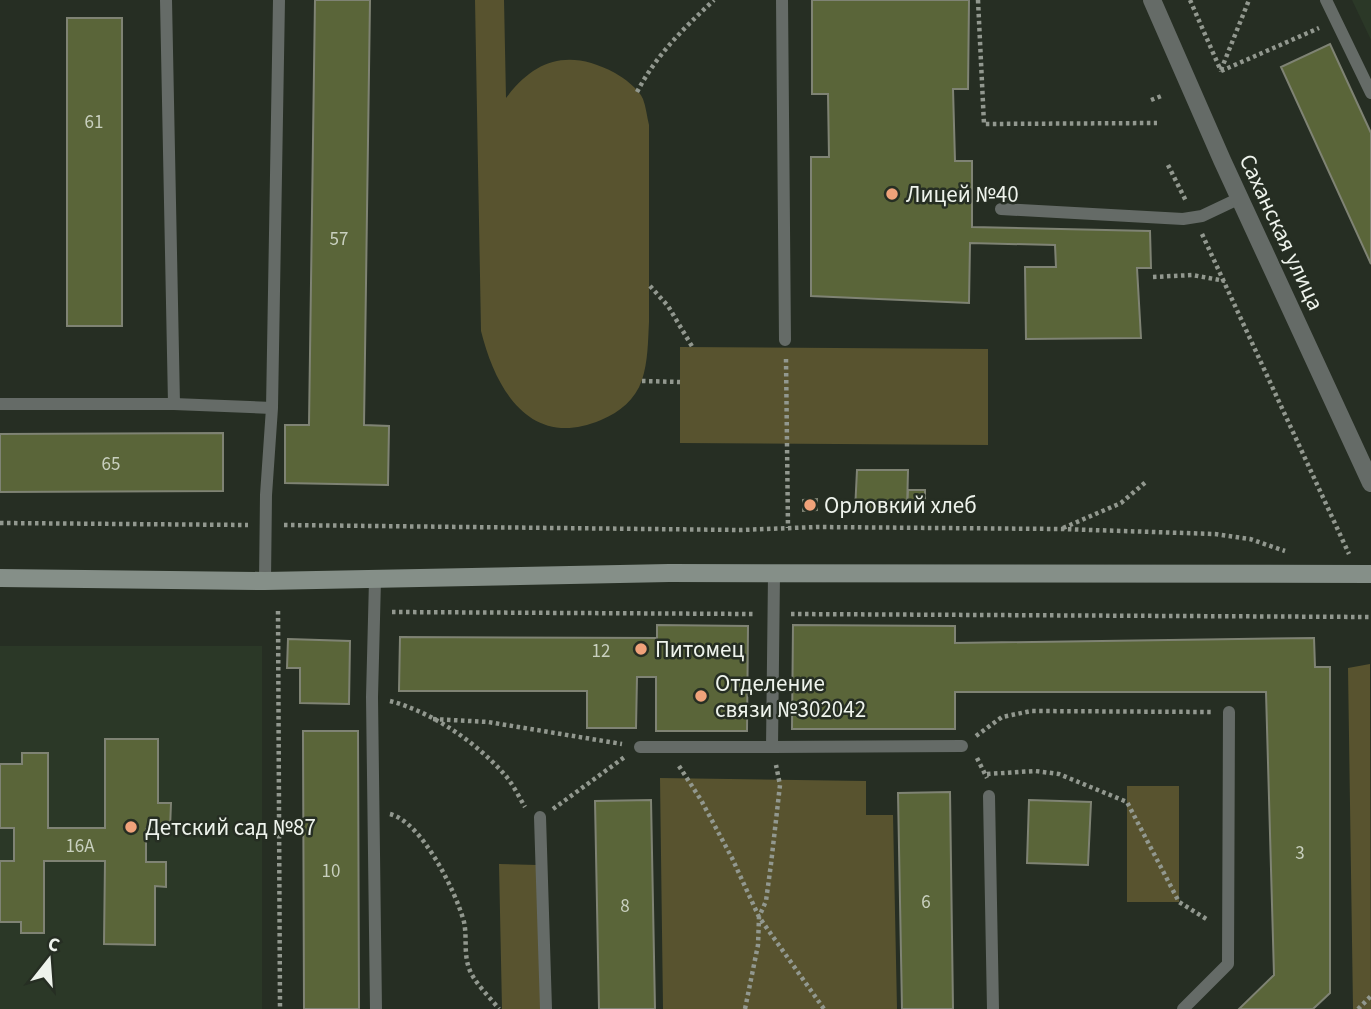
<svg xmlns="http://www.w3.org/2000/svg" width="1371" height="1009" font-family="'Source Sans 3',sans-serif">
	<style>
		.built { fill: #2b3827 }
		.green { fill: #58532f }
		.building { fill: #5a6539; stroke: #7f8374; stroke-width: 2 }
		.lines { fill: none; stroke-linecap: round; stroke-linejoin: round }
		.path { stroke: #92988f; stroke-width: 4.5; stroke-dasharray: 3.5 3.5; stroke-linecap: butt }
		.lane { stroke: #656b67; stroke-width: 12 }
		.street { stroke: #656b67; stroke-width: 18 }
		.secondary { stroke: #858f88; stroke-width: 18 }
		.poi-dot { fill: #f0a27a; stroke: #262e23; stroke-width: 2.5 }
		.labels { text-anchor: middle; stroke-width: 5; stroke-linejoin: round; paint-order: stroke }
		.number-label { font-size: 19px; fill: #c9d0bf }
		.poi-label { font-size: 23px; fill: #eef3ec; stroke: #262e23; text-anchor: start }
		.street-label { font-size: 23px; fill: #eef3ec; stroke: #262e23 }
	</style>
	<rect width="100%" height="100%" fill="#262e23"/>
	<path class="built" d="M1352,0H1371V40Z
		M0,646H262V1009H0Z"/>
	<path class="green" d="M475,0H504L506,98C536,58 570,49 615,73C624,78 639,89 643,99C646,107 647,117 649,125V322C648,341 648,362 642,380C635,400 620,412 601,420C531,450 496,391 481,331Z
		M680,347L988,349V445L680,443Z
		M1370,664L1371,1009H1353L1348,668Z
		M660,778L866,781V815H893L897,1009H663Z
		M1127,786H1179V902H1127Z
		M499,864L537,865L541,1009H502Z"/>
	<path class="building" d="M315,0H370L364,425L389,426L388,485L285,483V425H309Z
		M812,0H969L968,89H953L955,161H972V227L1150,231L1151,268H1137L1141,338L1026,339L1025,267H1056L1055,245L970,243L969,303L811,296V157H829L828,94H812Z
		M67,18H122V326H67Z
		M1330,44L1371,133V264L1281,67Z
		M223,433V491L0,492V434Z
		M857,470H908L907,511H855Z
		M908,490H925V511H907Z
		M817,499V510L803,511V500Z
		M657,625L748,626L747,731H656V677H637L636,728H587V691H399L400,637L657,638Z
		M793,625L955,626V643L1314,638L1315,667H1330V993L1313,1009H1239L1274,975L1266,692H955V729H792Z
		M288,639L350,641L349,704L300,703V668H287Z
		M303,731H358L359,1009H304Z
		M105,739H158V803H171L170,829H146V862H166V887L155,886V945L104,944L105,861H44V933H21V922H0V861H14V828H0V764H22V753H48V828H105Z
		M950,792L953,1009H902L898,793Z
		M651,800L655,1009H599L595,801Z
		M1029,800L1091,802L1088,865L1027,863Z"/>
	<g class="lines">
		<path class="path" d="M978,0L984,124L1157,123
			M1190,0L1221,71
			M1221,70L1249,0
			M1221,71L1319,28
			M637,92C657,54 683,29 714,0
			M1151,100L1164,95
			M1168,165L1186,201
			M1202,234L1349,554
			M1153,277L1192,275L1225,281
			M650,286L668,306L693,348
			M786,359L788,528
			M642,381L680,382
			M0,523L248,525
			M284,525L740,530L817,527L1061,529L1215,534L1250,539L1285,551
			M1063,528L1121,503L1147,481
			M278,611L280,1009
			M392,612L754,614
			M791,614L1371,617
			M390,701C432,712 476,742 505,775C513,784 519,797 525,807
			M433,719L488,722L622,744
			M976,736L1002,717L1031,711L1212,712
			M977,758L987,778
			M679,766L701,800L732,858L759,917L824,1009
			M987,774L1035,771L1059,774L1127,802L1179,902L1208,920
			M553,809L626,756
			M390,814C422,822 456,892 464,922C467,936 464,951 468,965C472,981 489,996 499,1009
			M745,1009L758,945L759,917L766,901L771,864L780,785L776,765
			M1358,1009L1371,996"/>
		<path class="lane" d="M166,0L174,404
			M782,0L785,340
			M1326,0L1371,93
			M1001,209L1183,219L1202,216L1240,198
			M0,404H174L272,408
			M774,574L772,747L962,746
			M375,580L372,697L376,1009
			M265,581L266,495L272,408L279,0
			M640,747H772
			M989,796L993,1009
			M540,817L546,1009
			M1183,1009L1228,964L1229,712"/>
		<path class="street" d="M1152,0L1222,160L1371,483"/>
		<path class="secondary" d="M0,578L265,581L669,573L1371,574"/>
	</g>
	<g class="poi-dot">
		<circle cx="892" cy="194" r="7"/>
		<circle cx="810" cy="505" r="7"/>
		<circle cx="641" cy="649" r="7"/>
		<circle cx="701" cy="696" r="7"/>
		<circle cx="131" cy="827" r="7"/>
	</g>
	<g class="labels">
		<g class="number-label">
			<text x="94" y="128">61</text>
			<text x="339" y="245">57</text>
			<text x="111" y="470">65</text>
			<text x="601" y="657">12</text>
			<text x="80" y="852">16А</text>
			<text x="1300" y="859">3</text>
			<text x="331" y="877">10</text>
			<text x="926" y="908">6</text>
			<text x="625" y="912">8</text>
		</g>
		<g class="poi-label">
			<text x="906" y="202">Лицей №40</text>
			<text x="824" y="513">Орловкий хлеб</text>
			<text x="655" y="657">Питомец</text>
			<text x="715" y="691">Отделение<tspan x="715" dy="26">связи №302042</tspan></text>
			<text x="145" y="835">Детский сад №87</text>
		</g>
		<g class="street-label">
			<text transform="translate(1282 232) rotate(65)" y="8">Саханская улица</text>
		</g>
	</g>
	<g transform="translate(49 960) rotate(17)" stroke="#262e23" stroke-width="5" paint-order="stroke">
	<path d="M0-5L12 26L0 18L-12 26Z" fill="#eef3ec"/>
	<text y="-10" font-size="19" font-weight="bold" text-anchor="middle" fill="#eef3ec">С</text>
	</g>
</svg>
